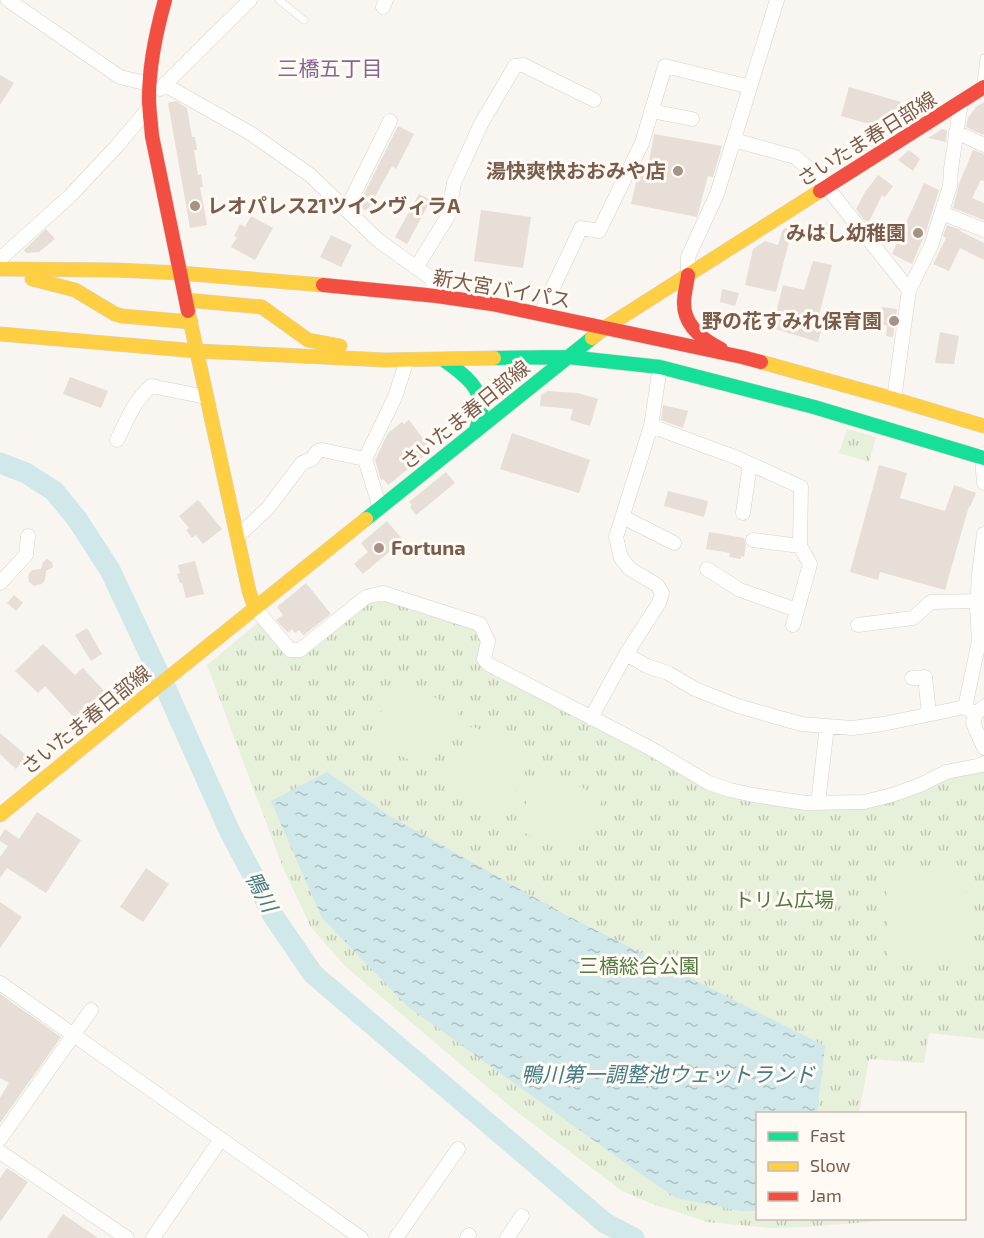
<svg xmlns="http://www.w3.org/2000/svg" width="984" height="1238" font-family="'Exo 2','Noto Sans JP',sans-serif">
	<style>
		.grass { fill: url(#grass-tufts) }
		.pitch { fill: #e7f0db }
		.water { fill: url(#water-ripples) }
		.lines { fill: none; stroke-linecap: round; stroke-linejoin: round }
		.river { stroke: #d0e8ea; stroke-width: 21 }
		.building { fill: #e6ded7 }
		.lane-casing { stroke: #d7d1cb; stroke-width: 8 }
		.street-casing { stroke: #d7d1cb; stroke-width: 15 }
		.fast-casing { stroke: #d9d2cb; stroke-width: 15 }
		.slow-casing { stroke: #d9d2cb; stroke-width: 15 }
		.jam-casing { stroke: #d9d2cb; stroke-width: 15 }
		.lane { stroke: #fefefd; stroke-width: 7 }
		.street { stroke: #fefefd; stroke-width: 14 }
		.fast { stroke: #16e098; stroke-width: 14 }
		.slow { stroke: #ffcf43; stroke-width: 14 }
		.jam { stroke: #f24e42; stroke-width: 14 }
		.poi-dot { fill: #a69286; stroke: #fffaf3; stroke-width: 2 }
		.labels { text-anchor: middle; stroke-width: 6; stroke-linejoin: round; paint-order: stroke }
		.street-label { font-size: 20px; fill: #7a5c4d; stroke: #fffaf3 }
		.poi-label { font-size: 20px; font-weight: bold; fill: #7a5c4d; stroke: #fffaf3; text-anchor: end }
		.park-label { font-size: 20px; fill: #537a41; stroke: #fffaf3 }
		.neighbourhood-label { font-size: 21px; fill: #846695; stroke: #fffaf3 }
		.water-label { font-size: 21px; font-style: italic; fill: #437c86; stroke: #fffaf3 }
	</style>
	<defs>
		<pattern id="grass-tufts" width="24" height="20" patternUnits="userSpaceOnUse" patternTransform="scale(1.5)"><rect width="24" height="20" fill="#e7f0db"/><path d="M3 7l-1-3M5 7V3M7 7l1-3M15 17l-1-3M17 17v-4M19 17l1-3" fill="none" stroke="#c0c6b4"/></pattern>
		<pattern id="water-ripples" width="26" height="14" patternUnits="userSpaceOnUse" patternTransform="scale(1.5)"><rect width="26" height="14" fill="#d0e8ea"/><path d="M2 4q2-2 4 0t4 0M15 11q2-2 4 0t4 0" fill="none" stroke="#aebfc0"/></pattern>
	</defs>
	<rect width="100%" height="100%" fill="#f9f5f0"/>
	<path class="grass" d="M847,429L876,437L869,462L839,453Z
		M386,600L479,629L485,641L480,656L706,789L863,807L910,796L947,776L984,767V1039L929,1033L924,1063L869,1059L859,1113L758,1114V1218L906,1219L805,1227L771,1228L707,1222L653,1204L622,1191L512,1108L345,966L311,927L284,870L207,665L261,620L288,653L367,602Z"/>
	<path class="pitch" d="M399,678L460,711L429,770L367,738Z
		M472,726L532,757L503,815L442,785Z
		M543,769L603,798L574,857L514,828Z
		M966,869L968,964L888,965L886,871Z"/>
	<path class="water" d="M327,772L390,816L564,914L825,1046L817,1113L758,1114L757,1211H741L676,1198L642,1175L407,1006L322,918L271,801Z"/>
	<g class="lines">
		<path class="river" d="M0,463L26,473L54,491L77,519L110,570L167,691L230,832L255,879L272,914L313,974L605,1223L634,1238"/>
	</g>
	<path class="building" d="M0,75L14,83L0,105Z
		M849,87L901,102L895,124L889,122L887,129L841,116Z
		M176,101L187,108L192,137H195L197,150H194L198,175L201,174L203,187H200L207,225L190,228L168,103Z
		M984,102V133L983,135L966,127L968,118L976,107Z
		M398,126L414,134L396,169L392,166L367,211L358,206Z
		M942,129L947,130L946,142L928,138Z
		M654,134L722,146L713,177L708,176L697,217L631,204L639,170L642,164L649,162Z
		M909,150L920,159L913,171L898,160Z
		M973,150L984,154V181L981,180L972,198L984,203V220L953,208L959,184Z
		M878,175L893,186L885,197L882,195L869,222L864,220L856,209L865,192Z
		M924,183L939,190L926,232L912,264L892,254Z
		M419,194L431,200L407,244L395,237Z
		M481,210L531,217L523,268L474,261Z
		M251,216L273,228L255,260L231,247L237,237L234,236L240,224L245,227Z
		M828,221L834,228L826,238L819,231Z
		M947,225L961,230L960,231L984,243V260L960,248L949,271L933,264L946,238L943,236Z
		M785,228L792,230L776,292L745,285L753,249L765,241L778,245L782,231Z
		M46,229L55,239L39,252L26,253L24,250Z
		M331,235L352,245L341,267L320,257Z
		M813,261L832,265L819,315L825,317L818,342L772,328L783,285L804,290Z
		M722,289L739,293L735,306L720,302Z
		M882,307L897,309L893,337L886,336L887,325H880Z
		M940,332L959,336L954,364L935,363Z
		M70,377L108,391L101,408L63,394Z
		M547,391L578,393L598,399L590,426L570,420L573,409L540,406L541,395Z
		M663,405L688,411L683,428L661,420Z
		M409,420L432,450L388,485L383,479L381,480L375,460L388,433L402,422L404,424Z
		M512,433L590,460L579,493L500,469Z
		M879,465L907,473L900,498L945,511L954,485L976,493L970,507L969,506L945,590L880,572L878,580L850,572Z
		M446,472L455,483L416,515L410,507L412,505L409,502Z
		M668,491L708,501L704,517L664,506Z
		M198,500L222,529L203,544L196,535L192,538L186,530L189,528L179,516Z
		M387,521L403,540L363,574L354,564L368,552L361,543Z
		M709,532L744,538L746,545L744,557L741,556V559L729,557L730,553L706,549Z
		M47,559L52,562L53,567L46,571L45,580L42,584L34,586L29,582L28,577L29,574L32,570L41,569L43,562Z
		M195,561L204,594L186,598L182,583H180L177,574L180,573L178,565Z
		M306,583L331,614L304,635L299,630L295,633L292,629L288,633L276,620L283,615L277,607Z
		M14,595L23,603L16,611L7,603Z
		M87,628L102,654L91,661L75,635Z
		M43,644L75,675L83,668L106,693L105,701L84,721L76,720L45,686L38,693L15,671Z
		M0,733L27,756L16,769L0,754Z
		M37,812L81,840L46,893L7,868L0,878V857L8,846L0,841V837L5,829L19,839Z
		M146,868L169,884L143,922L120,907Z
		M0,902L22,917L0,948Z
		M0,994L61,1037L0,1123V1098L9,1083L0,1078Z
		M7,1168L28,1182L0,1222V1178Z
		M63,1214L98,1238H47Z"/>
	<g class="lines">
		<g class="lane-casing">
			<path id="lane" d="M279,0L304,20
				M981,84L984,58"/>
		</g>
		<g class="street-casing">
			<path id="street" d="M8,0L120,77L149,84
				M383,7L386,0
				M165,85L250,133L310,175L379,241L431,278L437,296
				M160,89L250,0
				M651,111L692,119
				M956,132L984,145
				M734,140L795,157L818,176L909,290
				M346,210L390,121
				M942,213L984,230
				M0,259L70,196L116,147L149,108
				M416,268L448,216L454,183L481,124L515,66L523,65L594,100
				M688,275V257L717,194L777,0
				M541,313L581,228L599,231L642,143L665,66L750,87
				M894,399L909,290L931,246L950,186L951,169L961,102
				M651,426L735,457L801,487L800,546L810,564L793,625
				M117,440C127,420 134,401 151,386L206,397
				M984,454L982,458L984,483
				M380,508L365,459L395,397L407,360
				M743,513L750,464
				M623,517L674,543
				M237,537L268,508L302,463L312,459L318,451L322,450L365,459
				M753,540L800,546
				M707,569L740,590L797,610
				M0,583L26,555L28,536
				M255,608L290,650H300L366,597L383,593L480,624L488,641L484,659L488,664L650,748L709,783L730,790L753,795L806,803L864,802L892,795L920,785L946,772L982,765L984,763
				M858,625L913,618L931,602L977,601
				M626,654L647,666L668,673L695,689L738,706L801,724L852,728L883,724L965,707L975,714
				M912,678L925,677L929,714
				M965,707L979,641L977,608L979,574L984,534
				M984,707L977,712L973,723L984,748
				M591,718L626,654L659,603L662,593L657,585L630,569L621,558L616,537L651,426L660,367
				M818,803L827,726
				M0,983L361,1238
				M0,1139L91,1010
				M0,1152L127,1238
				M153,1238L221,1139
				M396,1238L458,1149
				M467,1238L469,1235
				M507,1238L522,1216"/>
		</g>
		<g class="fast-casing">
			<path id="fast" d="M494,358L568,357L660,367L814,407L984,458
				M444,360C462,373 484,388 481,413C480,420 477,426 475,432
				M366,519L592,338"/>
		</g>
		<g class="slow-casing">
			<path id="slow" d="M0,269L116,270L180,273L323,285
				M32,279L75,290L115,314L122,316L191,322
				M186,300L262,307L308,340L340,346
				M188,311L249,591L255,608
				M0,334L197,351L385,360L494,358
				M592,338L606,327L820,191
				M761,362L894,399L984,426
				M0,815L132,707L366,519"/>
		</g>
		<g class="jam-casing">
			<path id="jam" d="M165,0C156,32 149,65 149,98C149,111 151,123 152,136L188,311
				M820,191L984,87
				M688,275C687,284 684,294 684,303C684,326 703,340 721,349
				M323,285L437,296L492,304L742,357L761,362"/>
		</g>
		<use href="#lane" class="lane"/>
		<use href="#street" class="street"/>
		<use href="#fast" class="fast"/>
		<use href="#slow" class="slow"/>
		<use href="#jam" class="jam"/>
	</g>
	<g class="poi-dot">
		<circle cx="678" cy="171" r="6"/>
		<circle cx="195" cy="206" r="6"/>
		<circle cx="918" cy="233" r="6"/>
		<circle cx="894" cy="321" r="6"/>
		<circle cx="379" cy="548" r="6"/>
	</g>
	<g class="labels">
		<g class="street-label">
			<text transform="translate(867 139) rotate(-32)" y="7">さいたま春日部線</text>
			<text transform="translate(502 289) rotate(10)" y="7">新大宮バイパス</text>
			<text transform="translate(465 415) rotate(-39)" y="7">さいたま春日部線</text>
			<text transform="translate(86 720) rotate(-39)" y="7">さいたま春日部線</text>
		</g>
		<g class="poi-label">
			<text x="666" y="178">湯快爽快おおみや店</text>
			<text x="207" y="213" text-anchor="start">レオパレス21ツインヴィラA</text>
			<text x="906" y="240">みはし幼稚園</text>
			<text x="882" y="328">野の花すみれ保育園</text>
			<text x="391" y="555" text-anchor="start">Fortuna</text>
		</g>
		<g class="park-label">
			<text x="784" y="907">トリム広場</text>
			<text x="639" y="973">三橋総合公園</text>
		</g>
		<g class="neighbourhood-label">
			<text x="330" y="76">三橋五丁目</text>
		</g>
		<g class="water-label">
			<text transform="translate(261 892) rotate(62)" y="7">鴨川</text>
			<text x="668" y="1082">鴨川第一調整池ウェットランド</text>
		</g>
	</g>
	<rect x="756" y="1112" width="210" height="108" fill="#fffaf3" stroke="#cabbb1" stroke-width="1.5"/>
	<rect x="768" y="1132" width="30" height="9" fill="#16e098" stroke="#cabbb1" stroke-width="1.5"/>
	<text x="810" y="1142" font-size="18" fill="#7a5c4d">Fast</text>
	<rect x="768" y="1162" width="30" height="9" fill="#ffcf43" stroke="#cabbb1" stroke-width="1.5"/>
	<text x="810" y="1172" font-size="18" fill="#7a5c4d">Slow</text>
	<rect x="768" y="1192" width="30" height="9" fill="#f24e42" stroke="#cabbb1" stroke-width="1.5"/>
	<text x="810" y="1202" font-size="18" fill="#7a5c4d">Jam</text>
</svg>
